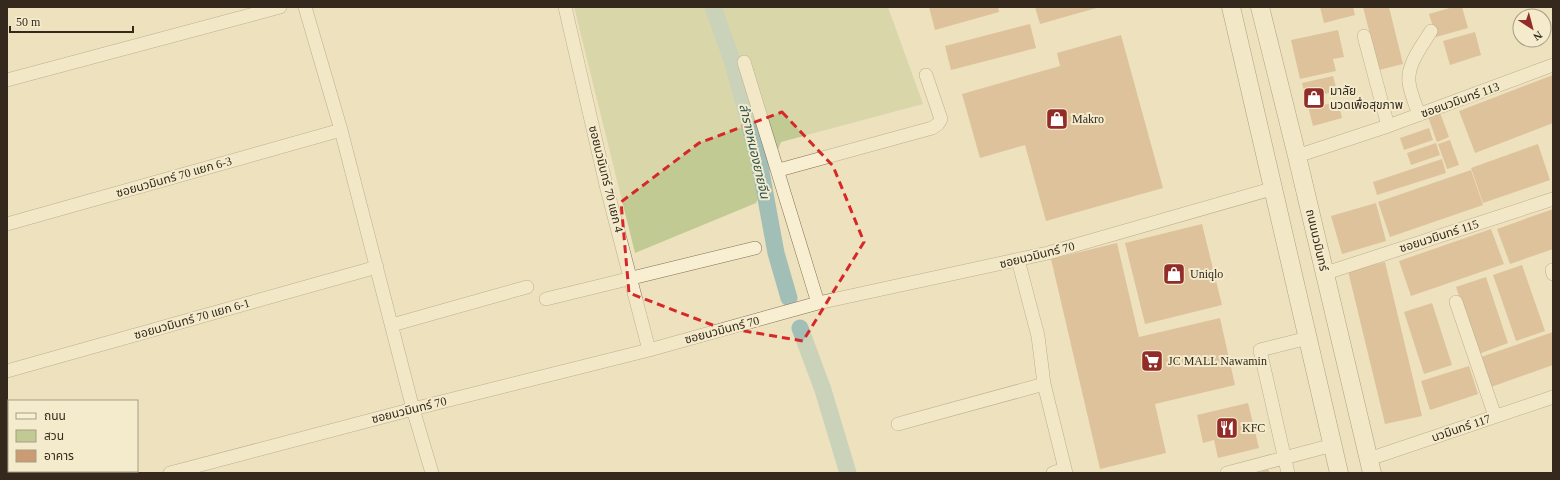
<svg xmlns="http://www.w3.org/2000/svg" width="1560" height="480" font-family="'Times New Roman','Noto Sans Thai',serif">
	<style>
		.green { fill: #c1ca93 }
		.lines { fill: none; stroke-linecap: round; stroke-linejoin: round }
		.canal { stroke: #a1beb7; stroke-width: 17 }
		.building { fill: #cb9c74 }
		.street-casing { stroke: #847157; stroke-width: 14 }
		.secondary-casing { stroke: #66523b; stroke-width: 19 }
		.street { stroke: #f8eed1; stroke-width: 13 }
		.secondary { stroke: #f8eed1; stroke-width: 18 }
		.marked { fill: none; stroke: #d62828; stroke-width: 3; stroke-dasharray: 8 5; stroke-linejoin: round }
		.labels { text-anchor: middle; stroke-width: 4; stroke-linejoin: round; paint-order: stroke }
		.poi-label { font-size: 12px; fill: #34291c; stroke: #f4ebcd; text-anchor: start }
		.street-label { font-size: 12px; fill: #34291c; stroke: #f4ebcd }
		.water-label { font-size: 13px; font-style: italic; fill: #2b5453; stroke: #f4ebcd }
	</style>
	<rect width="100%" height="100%" fill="#ede1be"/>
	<path class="green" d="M574,7H888L923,104L781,142L756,203L635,253Z"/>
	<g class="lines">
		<path class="canal" d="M713,7L733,63L759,161L776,253L789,298
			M800,328L823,390L848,473"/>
	</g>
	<path class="building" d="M929,7H998L999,12L935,30Z
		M1035,7H1100L1040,24Z
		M1320,7H1353L1355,15L1324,23Z
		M1363,7H1389L1403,64L1379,70Z
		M1453,7H1462L1468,28L1436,37L1429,14Z
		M1030,24L1036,48L951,70L945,46Z
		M1338,30L1344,57L1333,59L1336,71L1300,79L1291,40Z
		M1475,32L1481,55L1450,65L1443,41Z
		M1121,35L1163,188L1046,221L1025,145L980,158L962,94L1060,66L1057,53Z
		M1553,75V123L1475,153L1459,111Z
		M1333,76L1337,91L1321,95L1324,105L1338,101L1342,118L1313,126L1302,83Z
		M1439,110L1449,137L1437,142L1427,114Z
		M1429,128L1433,140L1404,150L1400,138Z
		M1450,140L1459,165L1447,169L1438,144Z
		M1436,143L1440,155L1411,165L1407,153Z
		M1538,144L1550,180L1483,203L1471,168Z
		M1442,159L1446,173L1377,195L1373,182Z
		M1471,170L1483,205L1390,237L1378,202Z
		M1376,203L1386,241L1342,254L1331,216Z
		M1553,209V249L1510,264L1497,229Z
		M1202,224L1222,305L1145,324L1125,243Z
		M1491,229L1504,264L1411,296L1399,261Z
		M1117,243L1139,337L1220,318L1235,385L1155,404L1166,453L1100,469L1051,259Z
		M1385,262L1422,416L1385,424L1348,271Z
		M1522,265L1545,331L1516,341L1493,275Z
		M1486,277L1508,343L1479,354L1456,287Z
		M1432,303L1452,365L1424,374L1404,312Z
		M1553,332V365L1491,387L1481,357Z
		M1469,366L1478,394L1430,410L1421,381Z
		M1248,403L1259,448L1218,458L1214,440L1203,443L1197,415Z
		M1268,469L1270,473H1256Z"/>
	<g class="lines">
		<g class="street-casing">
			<path id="street" d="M305,7L341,130L413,409L432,473
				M565,7L606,185L649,350
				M1364,36L1388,126
				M744,62L818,303
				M7,80L280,7
				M1419,115C1416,105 1410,93 1409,82C1407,64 1422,46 1431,31
				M1297,156L1388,126L1553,65
				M779,170L932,128L938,124L941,119L926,75
				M7,224L341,130
				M1018,260L1038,336L1044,384L1066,473
				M1552,270L1553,274
				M1326,273L1553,199
				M546,299L755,248
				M1456,302L1495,416
				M392,325L527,287
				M7,371L377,267
				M898,424L1044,384
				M1369,459L1553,397
				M170,473L413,409L649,350L818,303L1048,253L1275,188
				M1053,473L1065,469
				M1227,473L1333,445
				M1288,473L1260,350L1308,338"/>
		</g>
		<g class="secondary-casing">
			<path id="secondary" d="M1231,7L1339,473
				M1260,7L1297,156L1372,473"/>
		</g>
		<use href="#street" class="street"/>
		<use href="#secondary" class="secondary"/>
	</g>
	<path d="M0 0H1560V480H0ZM782,112L833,166L864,242L803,341L715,326L629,293L621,202L699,143Z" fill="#ede1be" fill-opacity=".55" fill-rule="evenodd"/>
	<path class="marked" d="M782,112L833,166L864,242L803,341L715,326L629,293L621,202L699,143Z"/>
	<defs>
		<g id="shop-square" transform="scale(1.15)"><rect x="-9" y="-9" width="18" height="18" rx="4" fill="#922c28" stroke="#f4ebcd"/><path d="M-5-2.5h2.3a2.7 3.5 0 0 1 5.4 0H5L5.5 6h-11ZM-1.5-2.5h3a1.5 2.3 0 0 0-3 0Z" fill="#fff"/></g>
		<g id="supermarket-square" transform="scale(1.15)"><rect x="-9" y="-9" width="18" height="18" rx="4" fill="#922c28" stroke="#f4ebcd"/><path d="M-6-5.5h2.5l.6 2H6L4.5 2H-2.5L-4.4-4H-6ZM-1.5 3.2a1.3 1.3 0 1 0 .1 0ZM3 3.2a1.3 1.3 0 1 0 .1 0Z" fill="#fff"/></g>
		<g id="restaurant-square" transform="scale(1.15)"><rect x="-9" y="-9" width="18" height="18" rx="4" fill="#922c28" stroke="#f4ebcd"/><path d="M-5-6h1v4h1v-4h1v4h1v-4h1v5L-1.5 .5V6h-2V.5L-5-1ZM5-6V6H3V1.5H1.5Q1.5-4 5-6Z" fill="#fff"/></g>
	</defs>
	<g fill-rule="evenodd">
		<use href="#shop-square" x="1314" y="98"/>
		<use href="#shop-square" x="1057" y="119"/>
		<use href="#shop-square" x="1174" y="274"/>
		<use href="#supermarket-square" x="1152" y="361"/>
		<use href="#restaurant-square" x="1227" y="428"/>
	</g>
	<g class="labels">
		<g class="poi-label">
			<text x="1330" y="95">มาลัย<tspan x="1330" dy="14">นวดเพื่อสุขภาพ</tspan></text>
			<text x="1072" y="123">Makro</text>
			<text x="1190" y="278">Uniqlo</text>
			<text x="1168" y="365">JC MALL Nawamin</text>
			<text x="1242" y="432">KFC</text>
		</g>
		<g class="street-label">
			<text transform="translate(1460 100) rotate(-20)" y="4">ซอยนวมินทร์ 113</text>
			<text transform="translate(174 177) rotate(-16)" y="4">ซอยนวมินทร์ 70 แยก 6-3</text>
			<text transform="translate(606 179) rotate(76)" y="4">ซอยนวมินทร์ 70 แยก 4</text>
			<text transform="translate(1439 236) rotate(-18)" y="4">ซอยนวมินทร์ 115</text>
			<text transform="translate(1317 240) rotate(77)" y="4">ถนนนวมินทร์</text>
			<text transform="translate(1037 255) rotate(-14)" y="4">ซอยนวมินทร์ 70</text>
			<text transform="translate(192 319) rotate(-16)" y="4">ซอยนวมินทร์ 70 แยก 6-1</text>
			<text transform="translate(722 330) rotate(-15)" y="4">ซอยนวมินทร์ 70</text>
			<text transform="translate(409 410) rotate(-14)" y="4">ซอยนวมินทร์ 70</text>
			<text transform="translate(1461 428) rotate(-19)" y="4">นวมินทร์ 117</text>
		</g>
		<g class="water-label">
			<text transform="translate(755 151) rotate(77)" y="5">ลำรางหนองยายจีน</text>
		</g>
	</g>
	<rect width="1560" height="480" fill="none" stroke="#34291c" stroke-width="16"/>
	<rect x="8" y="400" width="130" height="72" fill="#f4ebcd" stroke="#a79d86"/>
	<rect x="16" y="413" width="20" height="6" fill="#f8eed1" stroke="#a79d86"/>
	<text x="44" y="420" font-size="12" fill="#34291c">ถนน</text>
	<rect x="16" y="430" width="20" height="12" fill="#c1ca93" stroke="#a79d86"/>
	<text x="44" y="440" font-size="12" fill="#34291c">สวน</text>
	<rect x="16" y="450" width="20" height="12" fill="#cb9c74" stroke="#a79d86"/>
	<text x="44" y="460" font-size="12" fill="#34291c">อาคาร</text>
	<g transform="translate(1532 28) rotate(144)"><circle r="19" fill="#f4ebcd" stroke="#a79d86"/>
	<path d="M0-3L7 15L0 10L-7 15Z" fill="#922c28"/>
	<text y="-6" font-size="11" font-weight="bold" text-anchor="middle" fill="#34291c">N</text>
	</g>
	<path d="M10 26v6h123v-6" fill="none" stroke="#34291c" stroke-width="2"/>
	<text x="16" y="26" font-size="12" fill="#34291c" stroke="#f4ebcd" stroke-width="3" paint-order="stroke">50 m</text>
</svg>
